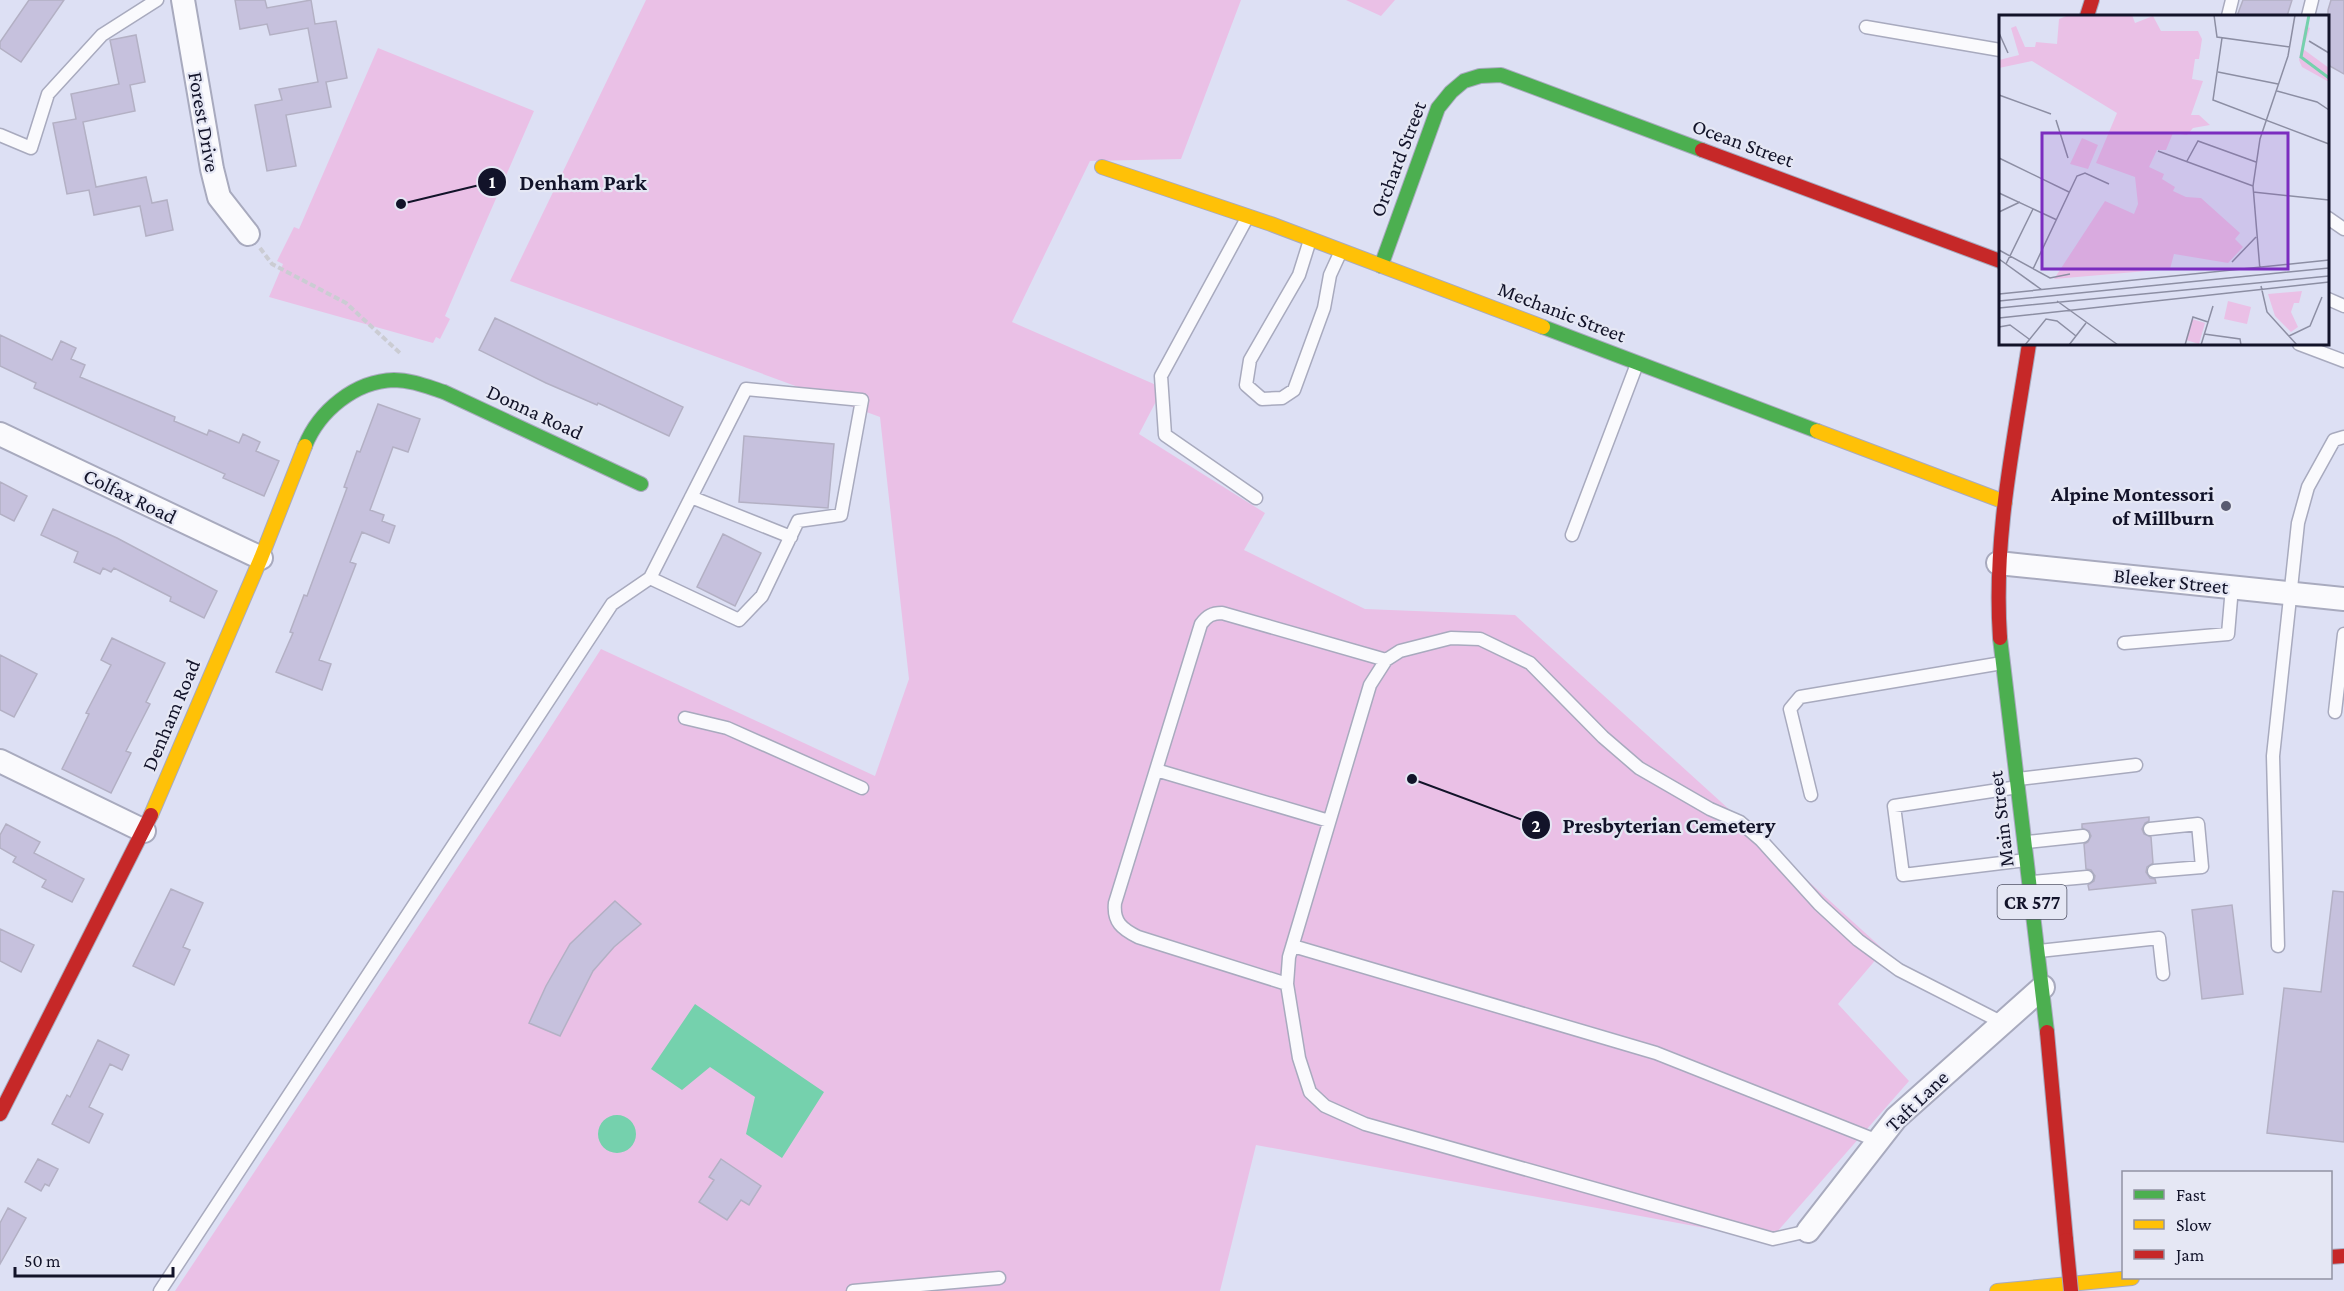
<svg xmlns="http://www.w3.org/2000/svg" width="2344" height="1291" font-family="'Crimson Pro',serif">
	<style>
		.green { fill: #eac0e6 }
		.water { fill: #75d1ad }
		.building { fill: #c6c1dd; stroke: #b3b0c4; stroke-width: 1.5 }
		.lines { fill: none; stroke-linecap: round; stroke-linejoin: round }
		.lane-casing { stroke: #a8aabe; stroke-width: 15 }
		.street-casing { stroke: #a8aabe; stroke-width: 26 }
		.fast-casing { stroke: #a8aabe; stroke-width: 16 }
		.slow-casing { stroke: #a8aabe; stroke-width: 16 }
		.jam-casing { stroke: #a8aabe; stroke-width: 16 }
		.path { stroke: #cbccd3; stroke-width: 4; stroke-dasharray: 6 3; stroke-linecap: butt }
		.lane { stroke: #fafafd; stroke-width: 12 }
		.street { stroke: #fafafd; stroke-width: 22 }
		.fast { stroke: #4caf50; stroke-width: 14 }
		.slow { stroke: #ffc107; stroke-width: 14 }
		.jam { stroke: #c62828; stroke-width: 14 }
		.jam-bridge-casing { stroke: #a8aabe; stroke-width: 16; stroke-linecap: butt }
		.jam-bridge { stroke: #c62828; stroke-width: 14 }
		.poi-dot { fill: #595b70; stroke: #e5e7f4; stroke-width: 2 }
		.labels { text-anchor: middle; stroke-width: 4.5; stroke-linejoin: round; paint-order: stroke }
		.shield { fill: #e5e7f4; stroke: #515366; stroke-width: 1.5 }
		.shield-label { font-size: 20px; font-weight: bold; fill: #121329 }
		.street-label { font-size: 21px; fill: #121329; stroke: #e5e7f4 }
		.poi-label { font-size: 21px; font-weight: bold; fill: #121329; stroke: #e5e7f4; text-anchor: end }
		.inset-river { fill: none; stroke: #75d1ad; stroke-width: 3 }
		.inset-road { fill: none; stroke: #8c8ea3; stroke-width: 1.5 }
		.view { fill: #7b2cbf; fill-opacity: 0.15; stroke: #7b2cbf; stroke-width: 3 }
		.inset-edge { fill: none; stroke: #121329; stroke-width: 3 }
		.leader { fill: none; stroke: #121329; stroke-width: 2 }
		.callout-dot { fill: #121329; stroke: #e5e7f4; stroke-width: 2 }
		.mark-label { font-size: 18px; text-anchor: middle; font-weight: bold; fill: #fff }
		.callout-label { font-size: 22px; text-anchor: middle; font-weight: bold; fill: #121329; stroke: #e5e7f4; stroke-width: 4.5; stroke-linejoin: round; paint-order: stroke }
	</style>
	<rect width="100%" height="100%" fill="#dde0f4"/>
	<path class="green" d="M646,0H1241L1181,159L1090,161L1012,322L1163,388L1139,434L1265,513L1244,550L1365,609L1515,615L1884,950L1838,1004L1909,1081L1770,1240L1256,1145L1220,1291H175L541,742L601,649L875,776L909,679L880,417L510,281Z
		M1346,0H1395L1381,16Z
		M378,48L534,111L445,316L450,319L440,339L436,337L433,343L269,297L283,264L277,261L294,227L299,229Z"/>
	<path class="water" d="M695,1004L824,1092L782,1158L746,1134L755,1097L710,1067L682,1090L651,1069Z
		M598 1134a19 19 0 1 1 38 0a19 19 0 1 1-38 0Z"/>
	<path class="building" d="M29,0H64L21,62L0,48V42Z
		M235,0H265L267,8L311,0L315,24L336,21L347,78L326,82L331,107L286,115L296,166L267,171L255,105L282,100L279,89L318,82L308,28L270,35L267,24L240,29Z
		M2243,0H2292L2287,16H2237Z
		M2331,0H2344V74L2328,65V10Z
		M136,35L145,82L130,85L135,111L83,122L96,187L146,177L152,203L167,200L173,230L146,236L140,206L94,215L89,190L67,194L53,123L76,119L71,94L119,84L110,40Z
		M495,318L683,407L669,436L598,403L597,405L546,383L479,350Z
		M0,335L52,360L61,341L76,348L71,359L85,365L80,377L175,417L174,421L207,435L209,430L239,443L243,434L260,442L256,451L279,461L264,496L223,478L225,474L34,388L36,383L0,366Z
		M378,404L420,419L408,452L393,447L370,510L384,515L382,521L395,526L389,543L362,532L350,562L356,564L319,660L331,664L322,690L276,672L293,633L290,632L304,595L307,596L347,488L344,487L357,451L360,452Z
		M744,436L834,444L828,508L739,502Z
		M0,482L27,496L14,521L0,514Z
		M53,509L117,538L217,591L204,618L170,601L171,597L114,568L111,572L103,568L100,574L74,562L78,552L41,535Z
		M723,534L761,553L735,606L697,587Z
		M112,638L165,663L146,702L150,704L126,751L131,753L111,793L62,769L89,714L86,713L111,665L101,660Z
		M0,655L37,674L14,717L0,710Z
		M2149,817V821L2145,823L2142,829L2144,834L2151,837L2153,863L2147,867L2146,872L2150,878L2155,879L2156,883L2089,890L2088,885L2094,881L2095,876L2091,870L2086,869L2084,844L2088,842L2091,836L2089,831L2082,828V824Z
		M6,824L40,842L34,853L84,879L72,902L42,887L46,880L13,862L16,857L0,848V835Z
		M171,889L203,903L183,947L190,950L174,985L133,966Z
		M2333,891L2344,892V1142L2267,1133L2284,988L2321,992Z
		M615,901L641,924L614,947L593,971L560,1036L529,1023L546,986L570,944Z
		M2232,905L2243,994L2202,999L2192,910Z
		M0,929L34,945L21,972L0,961Z
		M98,1040L129,1055L122,1070L110,1064L89,1107L103,1114L89,1143L52,1124L67,1095L70,1097Z
		M38,1159L58,1169L49,1186L45,1184L41,1191L25,1182Z
		M721,1159L761,1186L749,1205L741,1200L727,1220L699,1202L714,1180L709,1177Z
		M8,1208L26,1218L0,1264V1223Z"/>
	<g class="lines">
		<g class="lane-casing">
			<path id="lane" d="M2228,16L2232,0
				M2308,16L2312,0
				M1866,27L2000,50
				M0,135L31,148L48,94L102,35L157,0
				M1247,218L1161,376L1165,435L1256,498
				M2328,218L2344,229
				M1310,240L1299,275L1250,360L1246,385L1262,399L1282,398L1294,390L1324,308L1330,275L1341,251
				M2328,299L2344,306
				M2299,344L2344,361
				M691,497L791,537
				M1572,535L1637,364
				M2124,643L2228,634L2232,587
				M2335,712L2344,634
				M685,718L727,728L862,788
				M1156,770L1329,821
				M2018,779L2136,765
				M2018,787L1894,806L1903,875L2026,860
				M1811,795L1790,709L1800,697L2002,663
				M2150,829L2198,824L2202,867L2154,871
				M2027,842L2083,836
				M2031,882L2087,877
				M1293,946L1656,1053L1878,1141
				M2278,946L2273,756L2298,523L2308,487L2334,440L2344,437
				M2039,951L2159,938L2163,974
				M1287,984L1138,937C1122,929 1113,922 1115,903L1201,624C1207,616 1212,613 1222,613L1386,660
				M1808,1231L1773,1239L1365,1124L1325,1106L1310,1092L1299,1058L1287,984L1289,957L1370,685L1386,660L1400,651L1451,638L1480,639L1530,663L1603,737L1639,768L1710,809L1740,822L1761,840L1819,904L1858,940L1899,970L2003,1023
				M160,1291L612,604L650,578L746,389L862,400L841,515L798,521L762,596L739,620L650,578
				M853,1291L999,1278"/>
		</g>
		<g class="street-casing">
			<path id="street" d="M183,0L212,169L219,197L248,234
				M0,434L261,558
				M1998,563L2344,599
				M0,761L144,831
				M1808,1231L1896,1118L2043,987"/>
		</g>
		<g class="fast-casing">
			<path id="fast" d="M1381,266L1438,108L1451,92L1464,81L1480,76L1501,75L1702,150
				M1543,327L1817,431
				M305,446C319,411 355,381 394,380C412,380 428,387 444,392L641,484
				M2000,638L2047,1032"/>
		</g>
		<g class="slow-casing">
			<path id="slow" d="M1102,167L1271,224L1543,327
				M1817,431L2005,502
				M151,815L261,558L305,446
				M1997,1291L2132,1278"/>
		</g>
		<g class="jam-casing">
			<path id="jam" d="M2087,16L2092,0
				M1702,150L2000,261
				M2000,638C1993,538 2014,442 2029,344
				M2047,1032L2066,1240
				M0,1114L151,815
				M2330,1257L2344,1256"/>
		</g>
		<path class="path" d="M260,248L272,264L346,303L401,354"/>
		<use href="#lane" class="lane"/>
		<use href="#street" class="street"/>
		<use href="#fast" class="fast"/>
		<use href="#slow" class="slow"/>
		<use href="#jam" class="jam"/>
		<g class="jam-bridge-casing">
			<path id="jam-bridge" d="M2066,1240L2071,1291"/>
		</g>
		<use href="#jam-bridge" class="jam-bridge"/>
	</g>
	<circle class="poi-dot" cx="2226" cy="506" r="6"/>
	<g class="labels">
		<rect class="shield" x="1997.5" y="885" width="69" height="34" rx="4.5"/>
		<g class="shield-label">
			<text x="2032" y="909">CR 577</text>
		</g>
		<g class="street-label">
			<text transform="translate(204 122) rotate(80)" y="7">Forest Drive</text>
			<text transform="translate(1743 143) rotate(20)" y="7">Ocean Street</text>
			<text transform="translate(1398 159) rotate(-69)" y="7">Orchard Street</text>
			<text transform="translate(1562 312) rotate(21)" y="7">Mechanic Street</text>
			<text transform="translate(535 412) rotate(25)" y="7">Donna Road</text>
			<text transform="translate(130 496) rotate(26)" y="7">Colfax Road</text>
			<text transform="translate(2171 581) rotate(6)" y="7">Bleeker Street</text>
			<text transform="translate(171 715) rotate(-67)" y="7">Denham Road</text>
			<text transform="translate(2001 819) rotate(-97)" y="7">Main Street</text>
			<text transform="translate(1917 1101) rotate(-44)" y="7">Taft Lane</text>
		</g>
		<g class="poi-label">
			<text x="2214" y="501">Alpine Montessori<tspan x="2214" dy="24">of Millburn</tspan></text>
		</g>
	</g>
	<g transform="translate(1999 15)">
		<rect width="330" height="330" fill="#dde0f4"/>
		<path d="M70,0H133L136,8L154,1L162,16H199L203,24L200,44H196L193,64L204,66L192,100H200L211,110L194,113L188,120L174,118L167,135H158L150,152L165,159L163,164L176,172L174,176L187,182L202,183L241,218L236,224L244,232L229,248L175,239L171,254L55,264L106,186L135,199L139,189L136,162L97,148L118,98L33,46L0,53V45L20,40L12,13L17,11L26,32H36L37,27L58,29L60,4ZM306,11L311,13L304,34L330,53V67L303,52L300,45ZM83,123L99,130L89,154L71,149ZM303,276L300,288H295L292,297L299,312L292,317L276,301L269,279ZM229,286L252,292L248,309L225,304ZM193,304L206,308L200,329L187,325Z" fill="#eac0e6"/>
		<path class="inset-river" d="M310,0L302,42L330,63"/>
		<path class="inset-road" d="M215,0L218,22L291,32M0,18L9,38M223,23L214,85L330,129M310,26L330,38M219,57L279,69M278,76L318,87L330,95M0,80L52,99M57,105L69,143M159,136L254,171M0,143L70,177M188,146L199,126L257,147M254,177L330,185M0,178L58,205M0,197L21,187M0,235L51,263L71,259M0,244L43,275M233,247L257,222M7,249L34,194M34,254L78,161L86,158L110,169M261,255L254,171L261,124L289,41L296,0M262,271L268,297L298,330M0,279L330,245M0,286L330,253M58,286L119,330M0,293L330,261M0,303L330,267M0,312L11,310L30,324M205,319L241,324L242,330M290,321L311,311L323,282M26,330L47,304L58,306L77,321M70,330L87,308M186,330L194,302L209,307M202,330L214,291"/>
		<path class="view" d="M43,118H289V254H43Z"/>
		<rect width="330" height="330" class="inset-edge"/>
	</g>
	<path class="leader" d="M401 204L492 182M1412 779L1536 825"/>
	<g class="callout-dot">
		<circle cx="401" cy="204" r="6"/>
		<circle cx="1412" cy="779" r="6"/>
		<circle cx="492" cy="182" r="15"/>
		<circle cx="1536" cy="825" r="15"/>
	</g>
	<g class="mark-label">
		<text x="492" y="188">1</text>
		<text x="1536" y="832">2</text>
	</g>
	<g class="callout-label">
		<text x="583" y="190">Denham Park</text>
		<text x="1669" y="833">Presbyterian Cemetery</text>
	</g>
	<rect x="2122" y="1171" width="210" height="108" fill="#e5e7f4" stroke="#9192a3" stroke-width="1.5"/>
	<rect x="2134" y="1190" width="30" height="9" fill="#4caf50" stroke="#9192a3" stroke-width="1.5"/>
	<text x="2176" y="1201" font-size="18" fill="#121329">Fast</text>
	<rect x="2134" y="1220" width="30" height="9" fill="#ffc107" stroke="#9192a3" stroke-width="1.5"/>
	<text x="2176" y="1231" font-size="18" fill="#121329">Slow</text>
	<rect x="2134" y="1250" width="30" height="9" fill="#c62828" stroke="#9192a3" stroke-width="1.5"/>
	<text x="2176" y="1261" font-size="18" fill="#121329">Jam</text>
	<path d="M15 1267v9h158v-9" fill="none" stroke="#121329" stroke-width="3"/>
	<text x="24" y="1267" font-size="18" fill="#121329" stroke="#e5e7f4" stroke-width="4.5" paint-order="stroke">50 m</text>
</svg>
